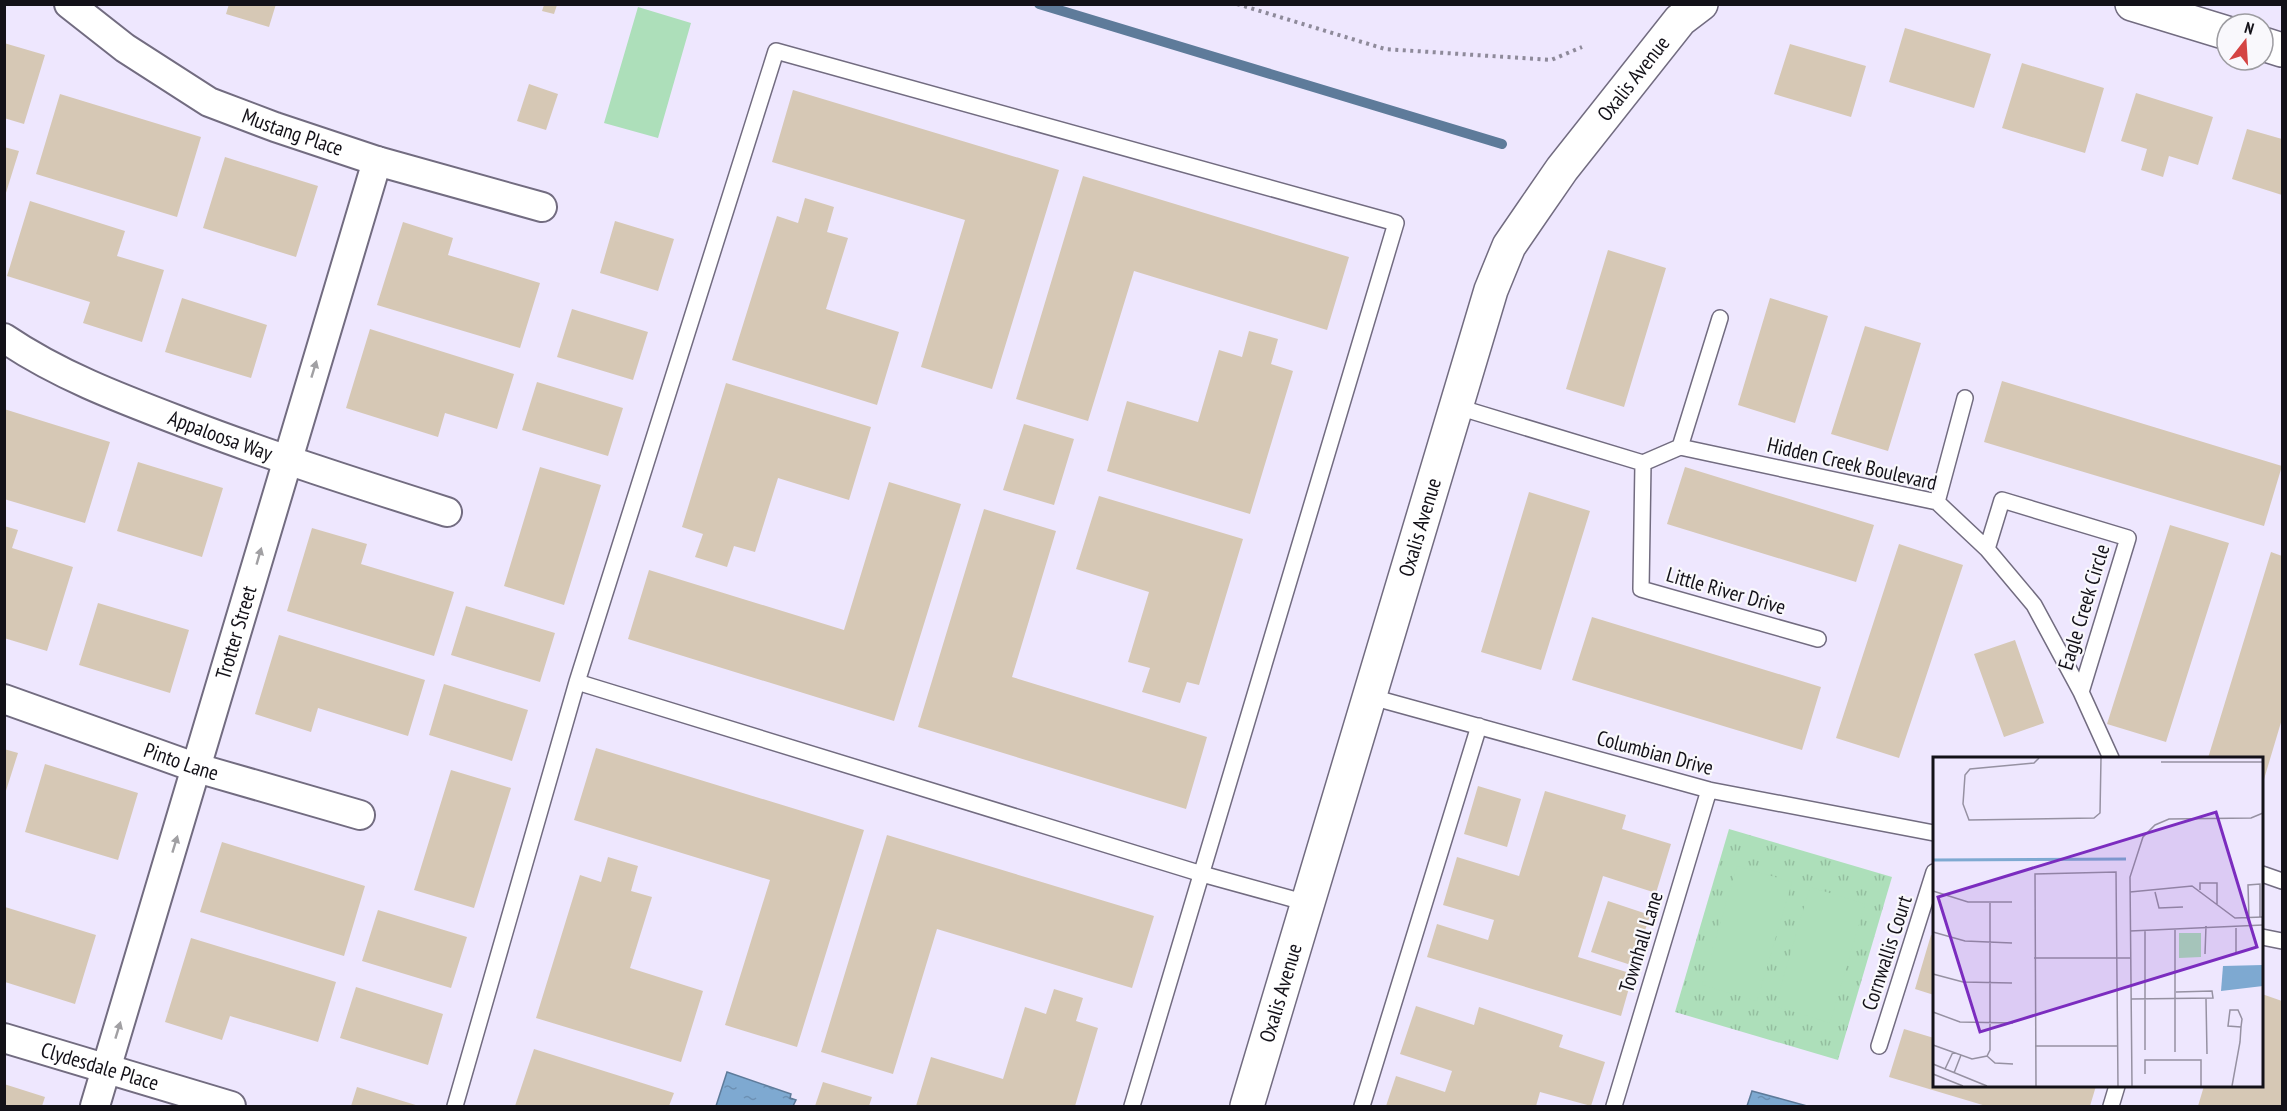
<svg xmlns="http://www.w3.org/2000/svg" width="2287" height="1111" font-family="'PT Sans Narrow',sans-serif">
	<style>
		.park { fill: url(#park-tufts) }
		.pitch { fill: #addfba }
		.water { fill: url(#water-ripples); stroke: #5e7b9a; stroke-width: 1.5 }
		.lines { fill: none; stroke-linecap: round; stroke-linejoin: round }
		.stream { stroke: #5e7b9a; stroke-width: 10 }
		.building { fill: #d6c8b5 }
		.service-casing { stroke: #726c80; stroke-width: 18 }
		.minor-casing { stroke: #726c80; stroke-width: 32 }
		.tertiary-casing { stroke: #726c80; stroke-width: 36 }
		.path { stroke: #8e8a9a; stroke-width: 4; stroke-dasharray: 3 4.5; stroke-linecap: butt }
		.service { stroke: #fff; stroke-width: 15 }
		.minor { stroke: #fff; stroke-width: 28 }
		.tertiary { stroke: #fff; stroke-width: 33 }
		.oneway { fill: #a1a0a3 }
		.labels { text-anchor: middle; stroke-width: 4.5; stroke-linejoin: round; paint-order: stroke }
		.street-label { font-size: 21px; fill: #131118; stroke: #f9f8fc }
		.inset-river { fill: none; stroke: #7ea9d1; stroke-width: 3 }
		.inset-road { fill: none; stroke: #9691a2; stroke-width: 1.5 }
		.view { fill: #7b2cbf; fill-opacity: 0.15; stroke: #7b2cbf; stroke-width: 3 }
		.inset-edge { fill: none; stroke: #131118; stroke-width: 3 }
	</style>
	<defs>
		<pattern id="park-tufts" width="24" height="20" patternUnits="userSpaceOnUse" patternTransform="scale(1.5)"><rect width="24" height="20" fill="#addfba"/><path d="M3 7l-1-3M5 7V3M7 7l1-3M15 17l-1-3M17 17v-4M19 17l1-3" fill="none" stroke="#94be9f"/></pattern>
		<pattern id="water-ripples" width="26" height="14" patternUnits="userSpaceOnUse" patternTransform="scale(1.5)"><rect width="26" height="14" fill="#7ea9d1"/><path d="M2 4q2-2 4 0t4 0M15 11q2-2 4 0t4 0" fill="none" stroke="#6c90b3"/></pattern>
	</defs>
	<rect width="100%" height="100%" fill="#eee7fe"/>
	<path class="park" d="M1729,829L1892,877L1838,1060L1675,1012Z"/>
	<path class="pitch" d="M638,7L691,23L658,138L604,123Z
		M1737,866L1792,882L1757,1001L1702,985Z
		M1810,887L1865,904L1830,1023L1775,1006Z"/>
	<path class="water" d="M727,1072L791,1094L790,1098L796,1100L793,1106H716Z
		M1752,1091L1807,1106H1747Z"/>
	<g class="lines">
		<path class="stream" d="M1039,4L1502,144"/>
	</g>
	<path class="building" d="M229,4H276L269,27L226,14Z
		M544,5H557L554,14L542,11Z
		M1905,28L1991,54L1974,108L1889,82Z
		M4,43L45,55L24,124L4,118Z
		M1790,44L1866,66L1851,117L1774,94Z
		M2022,63L2104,88L2085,153L2002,128Z
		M529,84L558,94L546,130L517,121Z
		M793,90L1059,170L992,389L921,367L965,220L772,162Z
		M2136,93L2213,117L2198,165L2169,156L2163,177L2141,170L2147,149L2121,141Z
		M60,94L201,137L177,217L36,174Z
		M2247,129L2282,139V195L2232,179Z
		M4,147L19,151L5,196H4Z
		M225,157L318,186L296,257L203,228Z
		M1083,176L1349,257L1327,330L1134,271L1088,421L1016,399Z
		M805,198L834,207L827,232L848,238L826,309L899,332L877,405L732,360L777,216L798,223Z
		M30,201L125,231L117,256L164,270L142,342L83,323L90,302L7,276Z
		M615,221L674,239L658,291L600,273Z
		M403,222L453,238L448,255L540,283L520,348L377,305Z
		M1608,250L1666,268L1624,407L1566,389Z
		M182,298L267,325L251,378L165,352Z
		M1770,298L1828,316L1795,423L1738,405Z
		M572,309L648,332L633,380L557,357Z
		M1865,326L1921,343L1888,451L1831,434Z
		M370,329L514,374L497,429L445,413L438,437L346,408Z
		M1249,331L1278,339L1271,364L1293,371L1250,514L1107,471L1127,401L1198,422L1219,350L1242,357Z
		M2002,381L2282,466L2264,526L1984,442Z
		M537,382L623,408L608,456L522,430Z
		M726,383L871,427L849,500L778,478L755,552L734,546L727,567L695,557L703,534L682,527Z
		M4,409L110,442L85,523L4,499Z
		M1024,424L1074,439L1054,505L1003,490Z
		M138,462L223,488L202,557L117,531Z
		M540,467L601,485L564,605L504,586Z
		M1685,467L1874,525L1856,582L1667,524Z
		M889,482L961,504L894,721L628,639L649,570L844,630Z
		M1529,492L1590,511L1541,670L1481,652Z
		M1099,496L1243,539L1199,685L1187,682L1180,703L1142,692L1150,668L1128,662L1149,592L1076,569Z
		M984,509L1056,531L1012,677L1207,737L1186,809L918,727Z
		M2170,525L2229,543L2166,742L2107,724Z
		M4,526L18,530L12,548L73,567L47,651L4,638Z
		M312,528L367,544L361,564L454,592L434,656L287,611Z
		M1899,544L1963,565L1899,758L1836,738Z
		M2271,552L2282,556V719L2262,786V758H2208Z
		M98,603L189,630L170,693L79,665Z
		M466,606L555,633L540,682L451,655Z
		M1592,617L1821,687L1802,750L1572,680Z
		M279,635L425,680L408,736L318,708L311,732L255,714Z
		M2015,640L2044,723L2004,737L1974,654Z
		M444,684L528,710L512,761L429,735Z
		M596,748L864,830L797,1047L725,1025L770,880L574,820Z
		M4,749L18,753L5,794H4Z
		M45,764L138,793L118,860L25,832Z
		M451,770L511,788L474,908L414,890Z
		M1478,786L1521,799L1507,847L1464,834Z
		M1545,791L1626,815L1622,829L1671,844L1656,893L1603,876L1578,957L1633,974L1621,1016L1427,957L1437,924L1488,940L1494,920L1443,905L1457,857L1519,876Z
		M887,835L1154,916L1132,988L937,929L893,1074L821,1052Z
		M222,842L365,886L344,956L200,912Z
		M608,857L638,866L631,891L652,897L630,968L703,991L681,1062L536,1018L580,875L601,882Z
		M1608,901L1650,915L1634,966L1591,952Z
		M5,907L96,935L75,1004L5,982Z
		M378,910L467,937L451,988L362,961Z
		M1931,935L1934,936V995L1915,989Z
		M191,938L336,982L318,1042L230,1016L222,1040L165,1022Z
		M356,987L443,1014L428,1065L340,1038Z
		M1054,989L1083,998L1076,1021L1098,1028L1075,1106H916L931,1057L1003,1079L1025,1007L1046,1014Z
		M2262,994L2282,1001V1106H2198L2204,1086H2262Z
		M1416,1006L1474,1025L1479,1007L1563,1035L1559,1047L1605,1062L1591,1106L1540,1092L1536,1106H1386L1396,1076L1445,1092L1452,1071L1400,1054Z
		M1904,1029L1934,1038V1086H2096L2090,1106H1986L1889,1077Z
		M534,1049L674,1093L669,1106H515Z
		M823,1082L872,1097L869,1106H815Z
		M4,1084L45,1097L42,1106H4Z
		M357,1087L419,1106H351Z"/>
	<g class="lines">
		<g class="service-casing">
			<path id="service" d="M1458,407L1643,463L1680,447L1937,502L1987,549L2034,605L2081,692L2111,758
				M1680,447L1720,318
				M1643,463L1641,589L1818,639
				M1937,502L1965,398
				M1987,549L2002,500L2128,538L2081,692
				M577,682L1202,874L1307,903
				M1368,696L1709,790L1934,833
				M2262,874L2282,881
				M2262,937L2282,941
				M1879,1046L1934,872
				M455,1106L577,682L776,51L1396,223L1132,1106
				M1362,1106L1479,726
				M1614,1106L1709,790
				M2111,1106L2117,1086"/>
		</g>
		<g class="minor-casing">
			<g id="minor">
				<path id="s1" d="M69,4L125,48L209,102L275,127L377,161L542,207"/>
				<path id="s2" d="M4,338C60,376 122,399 185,423C271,456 359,484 447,512"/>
				<path id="s3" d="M4,699L197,768L360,815"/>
				<path id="s4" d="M4,1038L231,1106"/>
				<path id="s5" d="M95,1106L377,161"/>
			</g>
		</g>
		<g class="tertiary-casing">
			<g id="tertiary">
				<path d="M2132,4L2227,33"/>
				<path d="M2263,44L2282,50"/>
				<path id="s6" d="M1247,1106L1491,290L1509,246L1533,211L1562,169L1680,20L1701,4"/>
			</g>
		</g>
		<path class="path" d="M1237,4L1385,49L1551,60L1582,47"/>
		<use href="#service" class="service"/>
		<use href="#minor" class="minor"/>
		<use href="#tertiary" class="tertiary"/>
	</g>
	<defs><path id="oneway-solid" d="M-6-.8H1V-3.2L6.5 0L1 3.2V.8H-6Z" transform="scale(1.5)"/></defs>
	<g class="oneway">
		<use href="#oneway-solid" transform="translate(314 369) rotate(-73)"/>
		<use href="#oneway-solid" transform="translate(259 556) rotate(-74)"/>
		<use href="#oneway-solid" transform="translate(175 844) rotate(-73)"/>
		<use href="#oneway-solid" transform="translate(118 1030) rotate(-73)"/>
	</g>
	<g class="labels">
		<g class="street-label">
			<text dy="7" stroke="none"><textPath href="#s6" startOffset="1108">Oxalis Avenue</textPath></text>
			<text dy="7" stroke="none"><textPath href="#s1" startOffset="260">Mustang Place</textPath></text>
			<text dy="7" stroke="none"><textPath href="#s2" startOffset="238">Appaloosa Way</textPath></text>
			<text transform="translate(1852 464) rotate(13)" y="7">Hidden Creek Boulevard</text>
			<text dy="7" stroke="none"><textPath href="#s6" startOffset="604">Oxalis Avenue</textPath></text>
			<text transform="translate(1726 591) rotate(16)" y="7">Little River Drive</text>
			<text transform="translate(2084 607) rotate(-73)" y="7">Eagle Creek Circle</text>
			<text dy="7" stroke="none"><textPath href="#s5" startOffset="494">Trotter Street</textPath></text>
			<text transform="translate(1655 753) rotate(15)" y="7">Columbian Drive</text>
			<text dy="7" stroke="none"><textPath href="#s3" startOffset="188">Pinto Lane</textPath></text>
			<text transform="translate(1641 942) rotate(-73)" y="7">Townhall Lane</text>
			<text transform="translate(1887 953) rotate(-72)" y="7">Cornwallis Court</text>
			<text dy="7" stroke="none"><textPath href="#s6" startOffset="118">Oxalis Avenue</textPath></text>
			<text dy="7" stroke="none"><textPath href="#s4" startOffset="100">Clydesdale Place</textPath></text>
		</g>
	</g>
	<g transform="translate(1933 757)">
		<rect width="330" height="330" fill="#eee7fe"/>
		<path d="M246,176H268V200L246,201Z" fill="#addfba"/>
		<path d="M330,208V229L288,234L290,209Z" fill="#7ea9d1"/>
		<path class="inset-river" d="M0,103L193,102"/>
		<path class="inset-road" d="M106,1L101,6L37,12L32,18L30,47L36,63L161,61L167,56L168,1M228,5H330M267,133V126H284V147M0,134L35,145H79M197,135L259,129L302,161L330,160M222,135L226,151L250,150M316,162L315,128L327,127V161M197,174L330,168M0,175L32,184L79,186M272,197L273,169M303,197V171M101,201H198M0,217L30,225L79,226M198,242L280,241L279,234L243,235M273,242L274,297M0,255L27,265L80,266M0,288L39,302L54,299L57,293V146M102,289H184M212,293V173M242,295V173M54,299L62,306L80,307M0,307L54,329M12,312L20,295M21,316L28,298M0,317L30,329M212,317V303H268V329M103,329L102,117L183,115L185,329M199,329L197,120L210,80L222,68L236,62L318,61L330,56M299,329L307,285L308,270L309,262L305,253H297L295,269L308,270"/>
		<path class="view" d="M283,55L324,190L47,275L5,140Z"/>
		<rect width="330" height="330" class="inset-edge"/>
	</g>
	<rect width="2287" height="1111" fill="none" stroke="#131118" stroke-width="12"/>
	<g transform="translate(2245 42) rotate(17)"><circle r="28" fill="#f9f8fc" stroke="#9d9ca1" stroke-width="1.5"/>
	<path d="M0-4.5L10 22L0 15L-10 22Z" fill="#d44443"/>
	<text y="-9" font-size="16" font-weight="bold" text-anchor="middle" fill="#131118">N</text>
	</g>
</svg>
